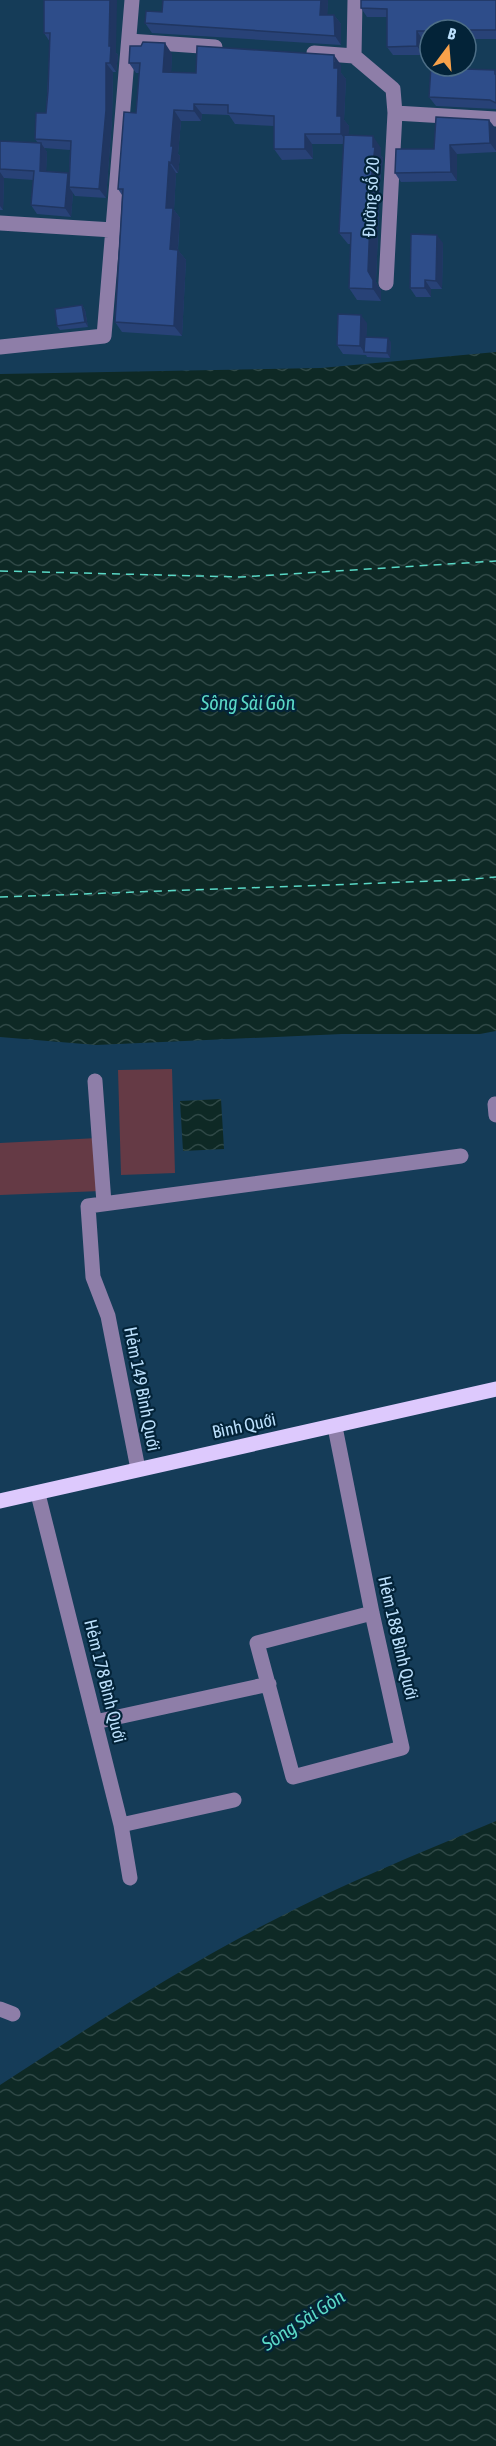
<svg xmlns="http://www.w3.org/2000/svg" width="496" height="2446" font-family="'Asap Condensed',sans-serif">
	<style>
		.grass { fill: #653a45 }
		.water { fill: url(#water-waves) }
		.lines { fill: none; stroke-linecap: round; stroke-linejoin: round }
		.ferry { stroke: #5ad8c6; stroke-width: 1.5; stroke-dasharray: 8 6; stroke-linecap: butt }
		.minor { stroke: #8e7ea8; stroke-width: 15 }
		.major { stroke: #ddc9fd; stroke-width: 15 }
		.wall { fill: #284277; fill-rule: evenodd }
		.shaded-wall { fill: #203661 }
		.building { fill: #2e4d8a; stroke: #203661; stroke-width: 1.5 }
		.labels { text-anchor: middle; stroke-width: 4.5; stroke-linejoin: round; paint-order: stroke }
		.street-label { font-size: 18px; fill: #bbdffb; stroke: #032338 }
		.water-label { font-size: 20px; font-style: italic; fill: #5ad8c6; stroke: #032338 }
	</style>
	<defs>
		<pattern id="water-waves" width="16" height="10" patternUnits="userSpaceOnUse" patternTransform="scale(1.5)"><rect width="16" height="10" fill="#0e2925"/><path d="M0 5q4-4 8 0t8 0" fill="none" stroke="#2f4846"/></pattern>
	</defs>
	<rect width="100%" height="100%" fill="#153c58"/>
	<path class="grass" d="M172,1069L175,1173L121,1175L118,1070Z
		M98,1138L101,1191L0,1195V1143Z"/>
	<path class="water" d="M496,352V1031L480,1034H342L96,1045L0,1037V374L321,368Z
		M221,1099L224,1149L183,1151L180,1101Z
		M496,1821V2446H0V2085C86,2029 172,1973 264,1925C339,1885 418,1854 496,1821Z"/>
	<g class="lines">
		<path class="ferry" d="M0,571L241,577L496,561
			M0,897L463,880L496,877"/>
		<path class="minor" d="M355,0L354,56L393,89L395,113L386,283
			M129,41L215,47
			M314,53L354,56
			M395,113L496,119
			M0,223L113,230
			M0,347L104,336L132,0
			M95,1081L104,1203
			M495,1104L496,1115
			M335,1427L372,1613L402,1748L293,1777L257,1643L372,1613
			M138,1469L108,1316L93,1277L88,1206L461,1156
			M38,1494L121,1825L130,1878
			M95,1722L269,1684
			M121,1825L234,1800
			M0,2009L13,2014"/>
		<path class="major" d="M0,1501L496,1389"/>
	</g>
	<path class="wall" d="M44,0H116V53L118,55L116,72H113L112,120L106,198L75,196L73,193L71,217L37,214L31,205L33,180L4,178L3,210H0V141L38,143L35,139L46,113L50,42L44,33ZM44,148L70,150L69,175L46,171L47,152Z
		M163,0H328L327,15H334L341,24V45L152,33L145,23L162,12Z
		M496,0V39H466V30H430V40H423V55H393L387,47V17H367L361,8Z
		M172,54L171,72L196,73L341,65V73L346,79L344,120L349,126L348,135L381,148V156L383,158L380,182L376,282L381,291V301L357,300L349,288L351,244H348L339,233L344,144H312L313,159L282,160L274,149V126L235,124L229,115L202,114L201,121H181L178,154L180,156L178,173H176L174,210L180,218L178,250L186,260L182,336L122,332L115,322L122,195L118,189L136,113L139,73H136L129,63Z
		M467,65L469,69L495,70L496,72V109L436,106L429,97Z
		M496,129V152L457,154V181L401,182L395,173L434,149Z
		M443,243L442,289H431V297H416L410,288Z
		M82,305L85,310L88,327L60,330L57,326Z
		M367,323L366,337L391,342L390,358L367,357L366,355L343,354L337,345Z"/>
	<path class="shaded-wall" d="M110,0H117L116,53L118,55L116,72L110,63Z
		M321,0H328L327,24L320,15Z
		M334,15L341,24V45L335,36Z
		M417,31L423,40V55L417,46Z
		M165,43L172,54L171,82L163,72Z
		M334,55L341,65V73L346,79L344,120L349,126L348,144L341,134L337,116Z
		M106,63L113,72L112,120L106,198L99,189Z
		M194,104L202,114L201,121L194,111Z
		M174,110L181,121L178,154L180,156L178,173L171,163V146Z
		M489,120L496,129V151L490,143Z
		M305,134L312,144L313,159L305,149Z
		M373,136L381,148V156L383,158L380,182L376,282L381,291V301L373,289L368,271Z
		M41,143L47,152L46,179L40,171Z
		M450,145L457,154V181L451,172Z
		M169,162L176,173L174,210L180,218L177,259L170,249L166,208Z
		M0,172L4,178L3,210L0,206Z
		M68,173L74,181L69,187L73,193L71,217L65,208Z
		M437,235L443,243L442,289L436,281Z
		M178,250L186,260L182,336L174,326Z
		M425,280L431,289V297L425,288Z
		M82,305L85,310L88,327L85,322Z
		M361,315L367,323L366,352H364L366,355L360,346Z
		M388,338L391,342L390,358L387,353Z"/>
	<path class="building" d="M44,0H110L109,46H111L110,63H106V110L99,189L69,187L71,141L35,139L36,113H46L48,91L50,33H44Z
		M163,0H321L320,15H334L335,36L145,23L146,11L162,12Z
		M361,0H496V30H430V31H417V46L387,47V9L361,8Z
		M143,42L165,43L163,72L196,73L197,46L334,55V68H338L337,116H341V134H305V149H274V116L228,113V105L194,104V111L174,110L171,146H173L171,163L169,162L166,208H173L170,249L178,250L174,326L115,322L123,189H118L124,112L136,113L140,63H129L130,46H141Z
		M466,65V69L495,70V74L496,75V103L490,100L429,97L431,66Z
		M436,117L489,120L490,143L450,145L451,172L395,173L396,149H434Z
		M344,135L373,136V147H375L372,171L368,271L373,280V289L349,288L351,233H339Z
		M0,141L41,143L40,171L68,173L65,208L31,205L34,171L0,169Z
		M411,234L437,235L436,281L425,280V288H410Z
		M82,305L85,322L57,326L55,309Z
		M338,314L361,315L360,346L337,345Z
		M365,337L388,338L387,353L364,352Z"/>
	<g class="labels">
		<g class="street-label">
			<text transform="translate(371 197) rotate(-87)" y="6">Đường số 20</text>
			<text transform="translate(142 1389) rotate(79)" y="6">Hẻm 149 Bình Quới</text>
			<text transform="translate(244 1426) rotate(-12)" y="6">Bình Quới</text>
			<text transform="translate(398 1638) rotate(77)" y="6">Hẻm 188 Bình Quới</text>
			<text transform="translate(105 1681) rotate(76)" y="6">Hẻm 178 Bình Quới</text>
		</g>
		<g class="water-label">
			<text x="248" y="710">Sông Sài Gòn</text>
			<text transform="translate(303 2320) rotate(-33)" y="7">Sông Sài Gòn</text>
		</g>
	</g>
	<g transform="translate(448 48) rotate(16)"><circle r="28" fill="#032338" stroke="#4d6e86" stroke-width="1.5"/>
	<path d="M0-4.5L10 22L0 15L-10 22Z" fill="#f8a14a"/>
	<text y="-9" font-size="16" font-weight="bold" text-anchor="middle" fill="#bbdffb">B</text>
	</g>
</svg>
